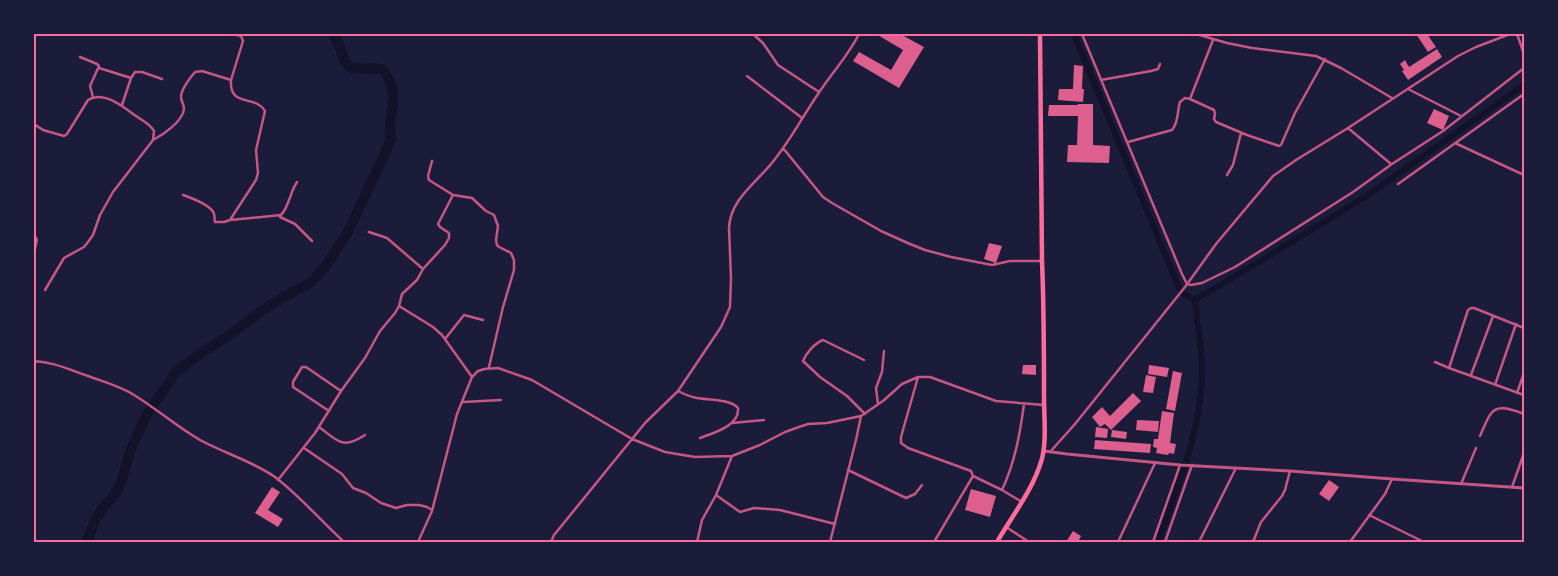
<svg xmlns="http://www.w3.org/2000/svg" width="1558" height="576" font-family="Lato,sans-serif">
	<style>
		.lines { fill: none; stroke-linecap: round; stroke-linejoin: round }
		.canal { stroke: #12122b; stroke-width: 6 }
		.river { stroke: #12122b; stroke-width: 10 }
		.building { fill: #dd5f8e }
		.minor { stroke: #c65784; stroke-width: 2.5 }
		.tertiary { stroke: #c65784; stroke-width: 3 }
		.trunk { stroke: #ff6b9d; stroke-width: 4.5 }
		.neatline { fill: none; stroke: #ff6b9d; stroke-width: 2 }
	</style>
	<rect width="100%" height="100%" fill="#1b1b3a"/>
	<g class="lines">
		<path class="canal" d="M1074,34L1177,283L1182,293L1195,300
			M1195,300L1257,263L1365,197L1524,85
			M1158,542C1178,485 1202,430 1202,369C1202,346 1197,323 1195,300"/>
		<path class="river" d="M87,542L95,520L103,508L116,493L122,480L130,451L147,414L176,372L197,356L231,334L261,311L287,295L310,283L325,267L348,232L391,140C387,124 394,110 393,93C393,84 387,76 382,69L352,68L345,62L339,45L333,34"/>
	</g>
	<path class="building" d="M876,34H900L924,47L899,88L853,61L859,52L891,70L903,50Z
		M1416,34H1427L1436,47L1428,52Z
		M1437,49L1442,57L1408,80L1402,71L1404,70L1400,64L1405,60L1409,67Z
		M1074,65L1083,66L1082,89H1084L1083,102L1058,100L1059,89H1073Z
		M1078,104H1093V145L1110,146L1109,163L1067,162L1068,145H1077L1078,116H1048L1049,105H1078Z
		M1434,109L1449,116L1443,130L1427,123Z
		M989,243L1002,246L996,263L984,259Z
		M1023,365H1036V375L1022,374Z
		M1149,365L1169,368L1167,377L1148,374Z
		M1173,371L1182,373L1175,411L1166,409Z
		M1146,375L1156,377L1153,393L1143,392Z
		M1133,393L1141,401L1111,430L1105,424L1100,427L1092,417L1102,407L1110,416Z
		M1162,411L1174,413L1170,443L1176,444L1174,454L1169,453L1168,455L1156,453L1157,448L1153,447L1154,439H1158Z
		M1137,420L1159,421L1158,432L1136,430Z
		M1096,427L1108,429L1107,438L1095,437Z
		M1112,430L1127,432L1126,439L1111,437Z
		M1095,440L1151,444L1150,453L1094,449Z
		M1329,480L1339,487L1329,501L1319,494Z
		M272,487L280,492L268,510L283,519L278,527L255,513Z
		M971,489L996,496L990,517L965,510Z
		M1073,531L1081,536L1078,542H1066Z"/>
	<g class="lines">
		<path class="minor" d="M753,34L763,43L778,65L819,92
			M1082,34L1182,274L1187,284L1191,285L1202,283L1235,267L1353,192L1392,164L1443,131L1524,68
			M1196,34L1227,43L1252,48L1316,56L1341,68L1392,98
			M1517,34L1524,54
			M80,57L97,64L99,66L90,86L93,97
			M99,68L131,78L135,72H142L162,79
			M747,76L802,118
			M1101,80L1151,71L1158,69L1160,64
			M1408,89L1461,116
			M1190,99L1214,110L1215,114L1214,119L1216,122L1247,135L1279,146L1281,145L1295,113L1325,59
			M122,105L131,78
			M34,124L43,130L64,136L67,134L88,100C104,90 123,107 136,116C143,121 150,124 154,131L153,140L113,192L100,215L93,235L88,242L84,247L64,258L45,290
			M1348,128L1391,164
			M153,140C163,135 183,121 184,109C184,104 181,101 181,97C181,89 190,78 195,72L202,71L231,80L243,41L241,36L233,34
			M1128,142L1172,130C1179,122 1177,111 1180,102L1185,98L1190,99L1213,40
			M1455,143L1524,175
			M783,148L823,197L832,203L881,231L910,244L925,250L951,257L992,265L1010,261H1042
			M1227,175L1233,165L1241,133
			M1398,184L1524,94
			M183,195C191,198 212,205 214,214C215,216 214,219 215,222H224L230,220L256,180L258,173L256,150L265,111C255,94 229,108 231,80
			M453,195L472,198L486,211L494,215L498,226L496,240L497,245L499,247L511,253L514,260V270L503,307L489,367
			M280,217L295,224L312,241
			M230,220L281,215C289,207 290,192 297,182
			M369,232L387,238L423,269
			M34,234L37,240L34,252
			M399,306L433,327L442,335L472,377
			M1524,328L1474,308H1471L1468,310L1449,368L1524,395
			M445,339L464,315L483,320
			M864,360L823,340C815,343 806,353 803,361L820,377L847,396L865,414
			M34,361C54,362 70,370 88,376C104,382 120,386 134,395C157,409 177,427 200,440C224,453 252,461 275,477C300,496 321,521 344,542
			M1435,362L1449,368
			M1471,375L1493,316
			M918,377L901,437V443L908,448L971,471L973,476L934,542
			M1495,385L1516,324
			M678,391C684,394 690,397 697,398C708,400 731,399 738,408C740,426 713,433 700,438
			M1517,393L1524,373
			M463,402L501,400
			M878,404L876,388L882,372L884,351
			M329,411L293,387V382L302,367H306L341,391
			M732,423L764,420
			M319,427C338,441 342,450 365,435
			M1480,436C1492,408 1493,402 1524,414
			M304,448L342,474L353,488L366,493L381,503L396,508L407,505H419L427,507L432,510
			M1050,452L1075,424L1185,287L1216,244L1273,176L1296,160L1348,128L1458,56L1476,47L1510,34
			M848,470L906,498L915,494L922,485
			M973,476L1002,490L1022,502
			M278,480L315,433L341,391L365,358L380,331L395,313L399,306L402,294L417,280L423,269L445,245L449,238V233L440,227L438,224L453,195L429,180L428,176L432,161
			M1461,484L1476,448
			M1512,487L1524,453
			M1002,490C1015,462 1020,434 1024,404
			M716,495L740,512L754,508L780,510L835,524
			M1369,515L1424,542
			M1006,527L1029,542
			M418,542L432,511L457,414L472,377L478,371L484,369L498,368L532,380L632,439L665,452L695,457L732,456L760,445L785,432L799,427L808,424L827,423L861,416L883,401L902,384L918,377H930L996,401L1044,405
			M551,542L554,535L563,524L645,423L678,391L721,327L730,307L731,278L729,228C730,198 759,181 775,159C791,139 803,116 818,94C831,74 848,56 859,34
			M697,542L702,520L716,495L732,456
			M830,542L856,440L861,416
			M1118,542L1155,463
			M1153,542L1180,465
			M1165,542L1192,465
			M1199,542L1236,468
			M1253,542L1261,522L1282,496L1285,490L1290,471
			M1350,542L1385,494L1392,479"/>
		<path class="tertiary" d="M1044,451L1067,454L1180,465L1290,471L1392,479L1524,488"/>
		<path class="trunk" d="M997,542C1012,516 1032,491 1041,462C1047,444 1044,417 1044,398C1044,352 1044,307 1042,261L1040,34"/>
	</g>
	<rect width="1558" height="576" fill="none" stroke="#1b1b3a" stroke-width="70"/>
	<rect x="35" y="35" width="1488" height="506" class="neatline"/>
</svg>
